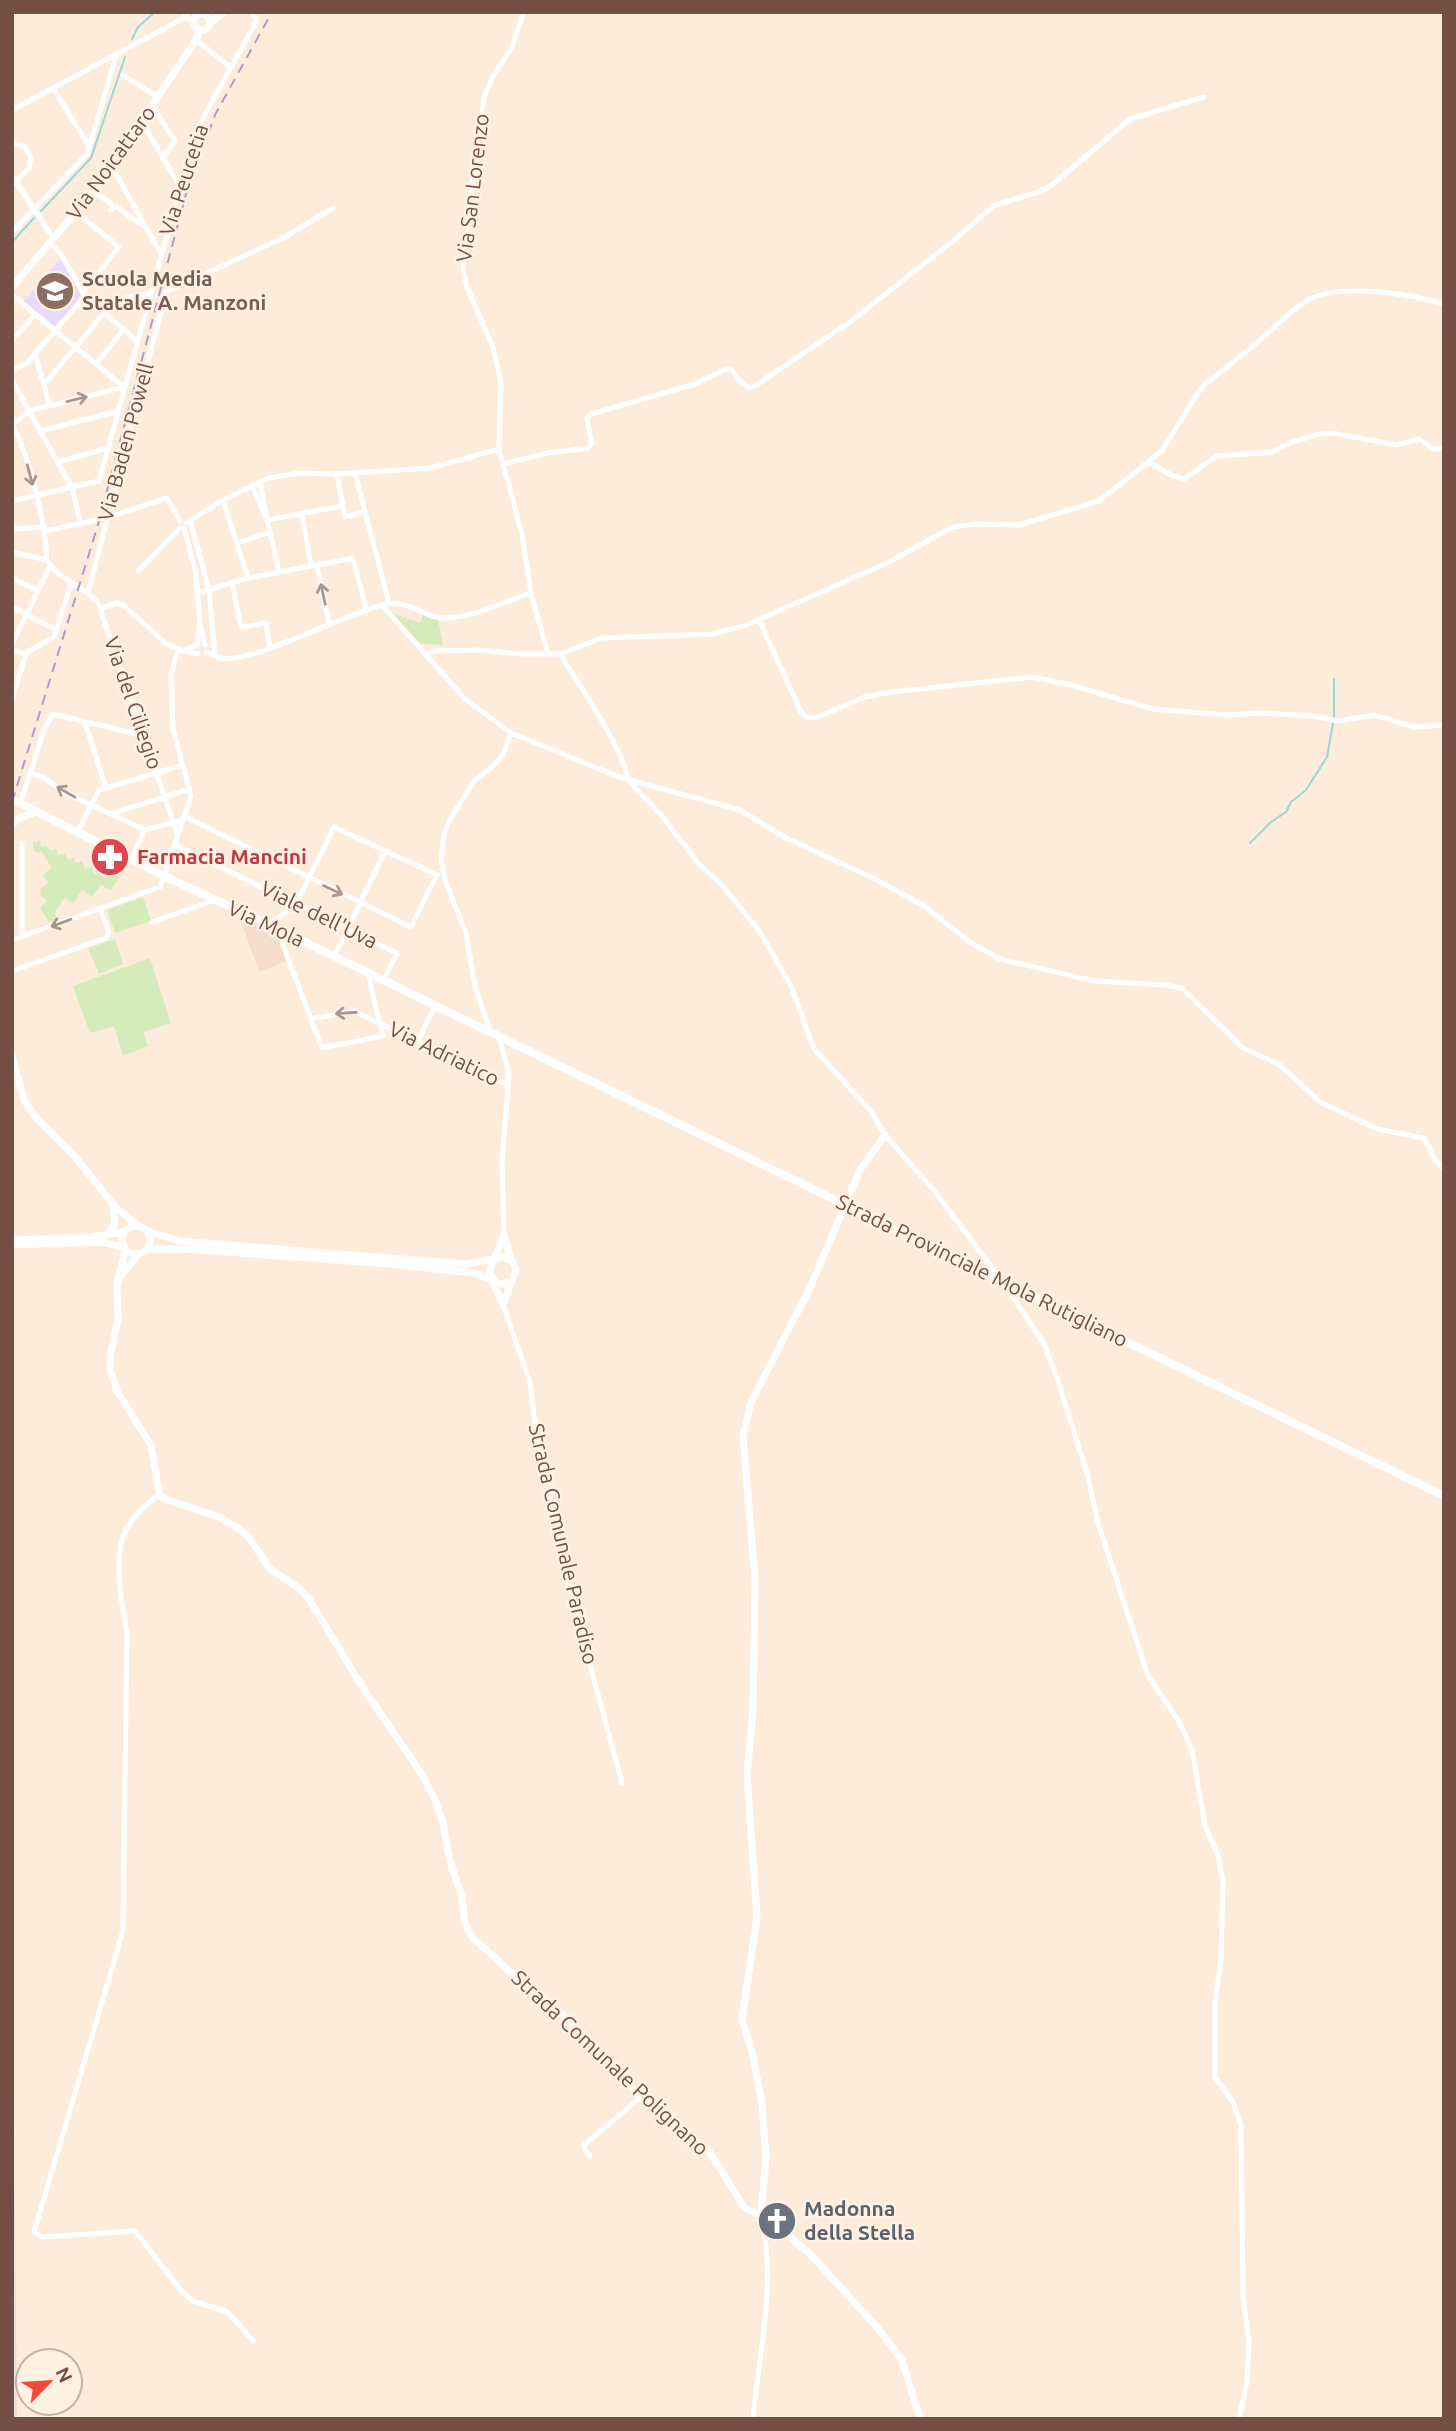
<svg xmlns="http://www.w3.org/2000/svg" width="1456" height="2431" font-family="Ubuntu,sans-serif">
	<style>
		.residential { fill: #f5ddcb }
		.industrial { fill: #eadfda }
		.education { fill: #e9daf9 }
		.green { fill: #d5ebbb }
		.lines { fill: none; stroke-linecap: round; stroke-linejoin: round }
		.stream { stroke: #97d8d9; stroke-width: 2 }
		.minor { stroke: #fff; stroke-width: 5 }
		.tertiary { stroke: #fff; stroke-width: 7 }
		.secondary { stroke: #fff; stroke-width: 8 }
		.rail { stroke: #ad9cc5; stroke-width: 2; stroke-dasharray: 10 7; stroke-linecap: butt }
		.oneway { stroke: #ab958f }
		.labels { text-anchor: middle; stroke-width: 5; stroke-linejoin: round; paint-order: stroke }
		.street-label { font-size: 21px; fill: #734f45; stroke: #fff1e4 }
		.education-label { font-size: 21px; font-weight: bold; fill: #785e54; stroke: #fff1e4; text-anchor: start }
		.health-label { font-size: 21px; font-weight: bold; fill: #be3a42; stroke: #fff1e4; text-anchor: start }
		.worship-label { font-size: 21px; font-weight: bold; fill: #5b616d; stroke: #fff1e4; text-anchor: start }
	</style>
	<rect width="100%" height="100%" fill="#fdecdc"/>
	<path class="residential" d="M256,919L274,927L286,961L259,972L242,924Z"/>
	<path class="industrial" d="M12,1885L17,2419H12Z"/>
	<path class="education" d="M60,259L81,296L55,327L24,301Z"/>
	<path class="green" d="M392,613L420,623L423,614L438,619L443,645L419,643Z
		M40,841L41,846H47L50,851L56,849L58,855L65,853L68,860L74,858L76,863L82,861L85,868L92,867L94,874L101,872L104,878L124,872L110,890L101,885L92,897L82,890L74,903L64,898L54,914L59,919L49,922L40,908L47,901L39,894L41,892L40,889L48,883L43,875L52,868L41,851L37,853L33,850V842Z
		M143,897L151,921L115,933L107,910Z
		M115,939L123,964L99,974L88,948Z
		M150,958L171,1023L143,1032L148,1046L123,1056L114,1026L90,1033L73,986Z"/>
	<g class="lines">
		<path class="stream" d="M132,39L138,27L155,12
			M41,211L91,158L125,57
			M12,242L34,218
			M1334,679V717
			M1250,843L1271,822L1286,812L1291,802L1306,790L1327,757L1333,723"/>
		<path class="minor" d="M183,12L193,23
			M524,12L512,47L492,78L484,98L471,187L463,270L467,287L493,347L501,383L499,449L522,534L531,593L548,654
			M206,14L207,12
			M196,40L230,67
			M123,75L158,97
			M53,88L89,146
			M152,106L175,141L163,158
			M12,110L186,17
			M142,122L179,185
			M12,142L24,146L31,157L29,168L12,185
			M112,167L160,252
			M12,176L54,239
			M94,191L111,204
			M110,210L117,207L145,227
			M77,213L119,247L83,292
			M12,232L87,154L117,53
			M51,243L61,254L85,296L137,341
			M12,295L124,387
			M95,305L149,293
			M12,341L35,314
			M35,354L50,406
			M96,364L123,330
			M12,371L27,363L85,296
			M12,380L72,488L81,524
			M44,385L114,301
			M12,423C30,459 45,520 47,560
			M12,425L29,411L124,387
			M40,431L118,411
			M58,462L108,448
			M1150,463L1173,476L1184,479L1217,456L1272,452L1292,442L1319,434L1332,433L1397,445L1419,439L1433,449L1444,448
			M503,464L548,453L588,448L592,444L587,418L591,414L695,384L726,369H731L740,382L749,388L755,386L850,322L958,237L993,206L1038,192L1052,185L1130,119L1204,97
			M355,473L389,603
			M337,474L345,517L364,512
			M260,482L267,520L342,506
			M252,485L267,520L279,571
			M223,500L248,578
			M12,501L99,481L192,145L201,122L257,20L251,12
			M302,515L311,565
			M190,520L209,590L215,655
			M12,522L14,529L44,527
			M186,523L223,500L269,478L299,473L337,474L431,468L499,449
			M184,528L196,573L200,623
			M45,531L106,518L167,498L180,521
			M237,543L270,532
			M12,552L47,560C59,582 85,585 98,603L177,833
			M317,565L329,623
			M138,571L180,528
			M12,578L38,591
			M232,582L241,627L266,623L270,648
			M88,593L166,292L285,237L333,208
			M198,593L248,578L353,558L366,609
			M382,605L464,698L511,733L619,777L740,810L786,838L875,879L923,905L971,943L1000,959L1094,981L1166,985L1182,988L1243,1048L1280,1065L1320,1102L1377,1129L1424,1138L1436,1161L1444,1169
			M12,607L56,630
			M100,608L118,603L124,606L167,644L182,651
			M759,620L801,712L807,718L818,717L865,697L891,692L1032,677L1071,685L1153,709L1227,715L1260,713L1314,716L1337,721L1375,715L1414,727L1444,725
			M12,644L50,566
			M12,649L26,655
			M206,652C211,654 216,657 220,658C248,666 350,611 387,604C409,599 423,618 443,618C472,618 504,602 531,593
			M198,654L182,651L197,645L200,623L205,645
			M560,654C575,678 627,754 627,779L662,816L699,864L722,885L760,932L791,986L814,1049L871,1111L885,1135L932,1188L1003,1282L1044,1344L1057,1378L1087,1473L1098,1523L1148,1676L1178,1720L1192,1749L1205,1826L1218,1855L1223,1882L1221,1959L1215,2004V2077L1233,2102L1241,2125L1243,2297L1249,2341L1247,2381L1239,2419
			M26,655V653L54,637L71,584
			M426,655L434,651L480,650L520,654H560L602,638L713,634L747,625L887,563L953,527L976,524L1019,525L1099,501L1162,451L1197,394L1205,384C1226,368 1248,351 1268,333C1282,321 1294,307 1310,299C1343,283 1410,294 1444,304
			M12,699L26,655
			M85,722L106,788
			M31,774L43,777L64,792L145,830
			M20,804L45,728L53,714L145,736
			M110,814L190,789
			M184,816L411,927L437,875L334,827L296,904L269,925
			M77,833L99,790L183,765
			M175,845L397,953L383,981
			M131,860L145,830L183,820
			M152,922L215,900
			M277,929L322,1048L383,1036L368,974
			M22,936V843
			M12,940L160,887L191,796L173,729L171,675L178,650
			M334,957L385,851
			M12,971L106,938L109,933L100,908
			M311,1019L354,1011L508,1085
			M491,1033L475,987L466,933L446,883L441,860L444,835L449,821L474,781L492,767L503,755L511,733
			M499,1037L509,1073L502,1162L504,1235
			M418,1041L435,1006
			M503,1305L530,1382L535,1424L570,1591L622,1783
			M159,1494C148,1503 133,1516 126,1530C112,1555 122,1605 127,1632L123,1931L34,2232L42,2237L135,2231L183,2293L193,2301L228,2312L253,2341
			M590,2156L585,2150L584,2145L641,2097
			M753,2419C759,2352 777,2283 761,2217"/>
		<path class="tertiary" d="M194 22a8 8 0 1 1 16 0a8 8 0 1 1-16 0Z
			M210,23L225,12
			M12,287L94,191L196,40L199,31
			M12,825L19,818L36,812
			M12,1055L24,1100L36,1118L77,1159L116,1208L139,1226
			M122 1240a14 14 0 1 1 28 0a14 14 0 1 1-28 0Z
			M147,1231L179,1241L451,1263L467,1264L503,1257L512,1261L516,1269L503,1305
			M109,1233L115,1224L113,1205
			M504,1235L489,1272L496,1283L504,1284L512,1280
			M504,1235L511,1260
			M12,1240L91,1237L124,1232
			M12,1245L103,1242L124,1248
			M147,1249H186L389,1264L474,1273L492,1280L503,1305
			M125,1250L117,1285L118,1319L110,1356V1370L117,1391L151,1445L160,1496L168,1500L219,1517L239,1529L248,1536L270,1569L300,1589L309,1599L361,1685L421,1773L434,1798L443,1822L450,1861L462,1897L465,1924L472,1937L516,1977L551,2004L598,2048L623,2079L641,2097L709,2151L744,2207L777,2226L811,2255L876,2326L902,2360L920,2419
			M121,1276L138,1254
			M761,2217L766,2157L762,2104L752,2051L742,2020L757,1917L747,1776L753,1708L755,1580L743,1437L751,1402L810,1288L860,1170L885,1135"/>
		<path class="secondary" d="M12,799L164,876L274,927L1444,1496"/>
		<path class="rail" d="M12,802L97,528L190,179L216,113L272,12"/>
	</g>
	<defs><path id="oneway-shaft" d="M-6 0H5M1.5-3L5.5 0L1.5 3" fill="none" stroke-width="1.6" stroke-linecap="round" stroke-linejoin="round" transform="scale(1.75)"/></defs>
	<g class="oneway">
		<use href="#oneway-shaft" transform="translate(77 399) rotate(-14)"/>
		<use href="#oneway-shaft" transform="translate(30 475) rotate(75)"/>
		<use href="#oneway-shaft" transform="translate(323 594) rotate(-102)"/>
		<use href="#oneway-shaft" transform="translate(66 792) rotate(-150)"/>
		<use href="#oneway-shaft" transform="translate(333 890) rotate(25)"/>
		<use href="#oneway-shaft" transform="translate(61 923) rotate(160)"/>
		<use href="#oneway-shaft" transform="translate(346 1013) rotate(176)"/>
	</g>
	<defs>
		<g id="school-disc" transform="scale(2.0125)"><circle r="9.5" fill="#8d6e63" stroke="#fff1e4"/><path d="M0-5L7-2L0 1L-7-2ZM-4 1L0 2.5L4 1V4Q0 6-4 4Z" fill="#fff"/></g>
		<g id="pharmacy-disc" transform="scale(2.0125)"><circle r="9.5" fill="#e0444e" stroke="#fff1e4"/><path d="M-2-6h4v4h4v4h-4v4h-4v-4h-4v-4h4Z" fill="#fff"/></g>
		<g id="church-disc" transform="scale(2.0125)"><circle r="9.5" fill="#6b7280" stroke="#fff1e4"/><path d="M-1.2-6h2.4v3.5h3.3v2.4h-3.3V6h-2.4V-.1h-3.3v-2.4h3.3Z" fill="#fff"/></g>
	</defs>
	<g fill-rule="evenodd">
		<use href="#school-disc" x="55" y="291"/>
		<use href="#pharmacy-disc" x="110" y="857"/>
		<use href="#church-disc" x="777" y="2221"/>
	</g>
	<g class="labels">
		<g class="street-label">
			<text transform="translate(111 163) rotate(-54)" y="7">Via Noicattaro</text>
			<text transform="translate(184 180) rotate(-72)" y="7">Via Peucetia</text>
			<text transform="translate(473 188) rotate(-83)" y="7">Via San Lorenzo</text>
			<text transform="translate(126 442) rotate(-75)" y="7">Via Baden Powell</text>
			<text transform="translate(133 703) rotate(71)" y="7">Via del Ciliegio</text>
			<text transform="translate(319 915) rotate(26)" y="7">Viale dell'Uva</text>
			<text transform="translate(266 924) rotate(25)" y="7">Via Mola</text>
			<text transform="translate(444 1054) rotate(26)" y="7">Via Adriatico</text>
			<text transform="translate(982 1271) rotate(26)" y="7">Strada Provinciale Mola Rutigliano</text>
			<text transform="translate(563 1544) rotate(77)" y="7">Strada Comunale Paradiso</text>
			<text transform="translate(610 2063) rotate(43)" y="7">Strada Comunale Polignano</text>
		</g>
		<g class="education-label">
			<text x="82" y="286">Scuola Media<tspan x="82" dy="24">Statale A. Manzoni</tspan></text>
		</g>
		<g class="health-label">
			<text x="137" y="864">Farmacia Mancini</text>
		</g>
		<g class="worship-label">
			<text x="804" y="2216">Madonna<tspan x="804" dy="24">della Stella</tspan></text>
		</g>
	</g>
	<rect width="1456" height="2431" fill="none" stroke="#734f45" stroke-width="28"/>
	<g transform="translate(49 2382) rotate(65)"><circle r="33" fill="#fff1e4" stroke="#c7b0a4" stroke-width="2"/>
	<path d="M0-5L12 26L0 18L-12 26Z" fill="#ef4a3a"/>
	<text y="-10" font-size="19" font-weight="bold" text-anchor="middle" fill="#734f45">N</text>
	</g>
</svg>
